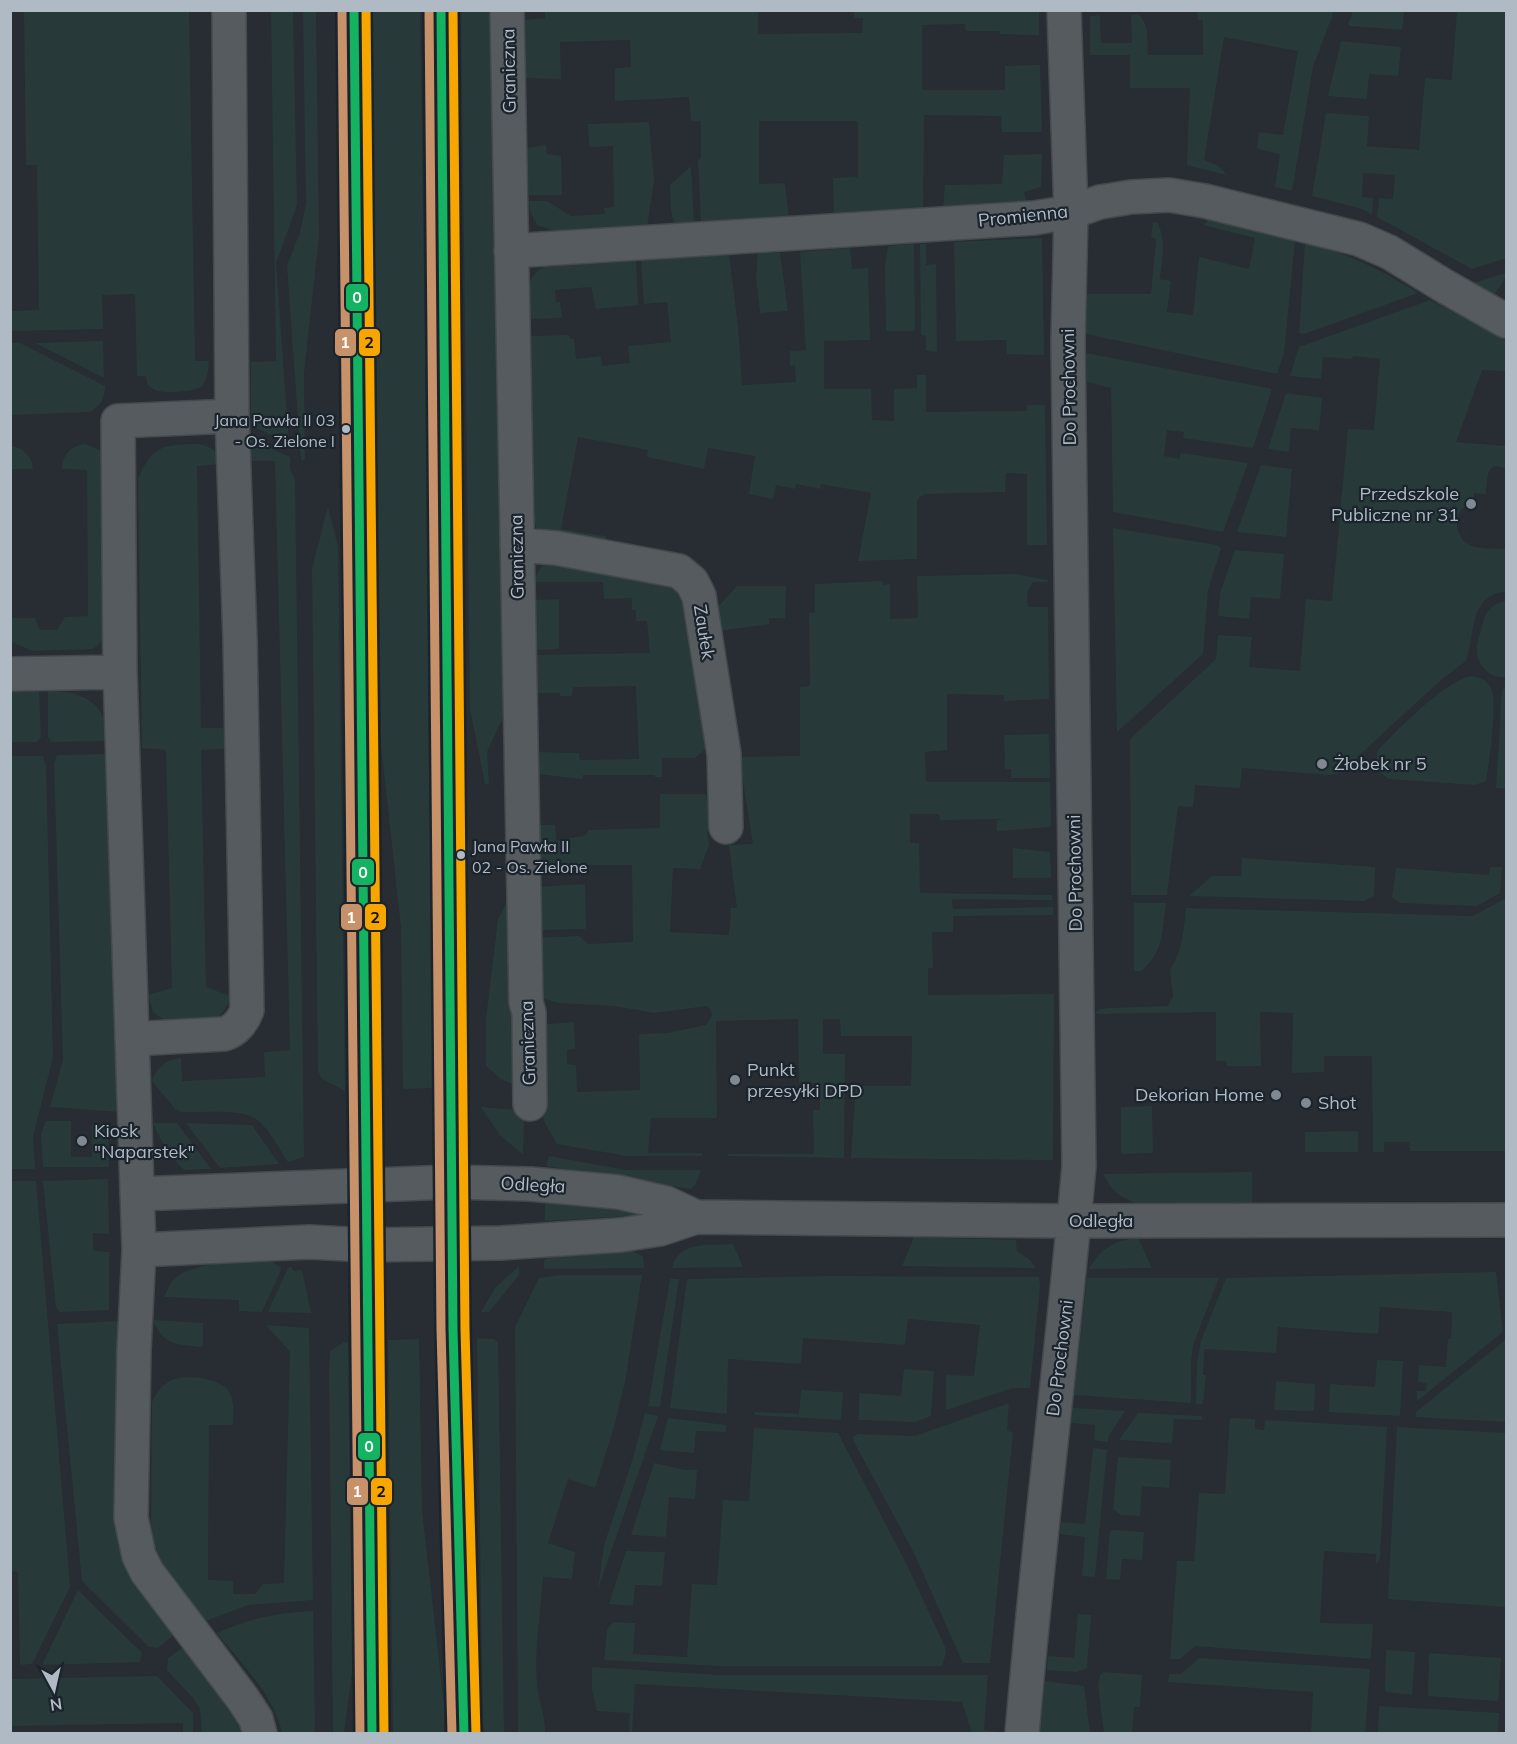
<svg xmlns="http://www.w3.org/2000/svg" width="1517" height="1744" font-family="Mulish,sans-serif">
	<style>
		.green { fill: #273a39 }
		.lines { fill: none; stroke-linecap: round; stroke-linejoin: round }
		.street-casing { stroke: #44494d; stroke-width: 36 }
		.primary-casing { stroke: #444a4f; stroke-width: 36 }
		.street { stroke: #565b60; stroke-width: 33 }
		.primary { stroke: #585d62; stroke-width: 33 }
		.bus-1-casing { stroke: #1b242c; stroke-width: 14 }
		.bus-2-casing { stroke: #1b242c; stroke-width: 14 }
		.bus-3-casing { stroke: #1b242c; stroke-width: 14 }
		.bus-1 { stroke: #13b361; stroke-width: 9 }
		.bus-2 { stroke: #c7916a; stroke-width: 9 }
		.bus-3 { stroke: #f7a600; stroke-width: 9 }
		.bus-dot { fill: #b0bac4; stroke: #1b242c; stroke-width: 2 }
		.poi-dot { fill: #808991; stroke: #1b242c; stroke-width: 2 }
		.labels { text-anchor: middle; stroke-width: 4.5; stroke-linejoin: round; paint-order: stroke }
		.bus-label { font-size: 16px; fill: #b0bac4; stroke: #1b242c; text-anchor: end }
		.street-label { font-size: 18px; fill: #b0bac4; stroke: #1b242c }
		.poi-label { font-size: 18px; fill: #b0bac4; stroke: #1b242c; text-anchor: start }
		.line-badge { stroke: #1b242c; stroke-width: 2 }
		.badge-label { font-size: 16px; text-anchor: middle; font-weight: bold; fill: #fff }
		.pale-badge-label { font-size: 16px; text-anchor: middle; font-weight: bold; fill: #111 }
	</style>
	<rect width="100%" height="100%" fill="#272d32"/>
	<path class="green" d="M545,10H758V34L862,33L863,18H854V11H1039V35L1000,34V31H966L965,24L922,25V90H1005V66L1040,65L1042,132H1002L1001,116L924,115L923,211L834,216L833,178L858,177V121H759V184L785,183L789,219L701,224L698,160L701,157V121H691L689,97L615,101V68L631,67L630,40L560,42L561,79L526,78L525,20L545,18Z
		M24,11H189L195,361H209C208,369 208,378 203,385C197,392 164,394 155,390C153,389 149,386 147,384L146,376H137L135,294L102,295L103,329L11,331V311L39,310L37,165H26Z
		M271,11H293L297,205L276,263L289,443L251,426V362L276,361Z
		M303,11H316L319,236L304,373L305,460H301L287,266L300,232L306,204Z
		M371,11H420L436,1088L403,1089L401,927L381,745Z
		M461,11H492L503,717L487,752L489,784H485L470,709Z
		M1197,11H1334L1313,67L1292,191L1275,187L1280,154L1257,149L1259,132L1283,135L1298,51L1224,37L1204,160C1213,164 1222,165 1226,175L1187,165L1190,88H1130V55H1090V16L1100,15L1101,43H1132L1131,15L1138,14C1150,24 1147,41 1148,55H1203V20H1198Z
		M1353,11H1404L1402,30L1350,26L1348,24Z
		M1457,11H1506V258L1472,269L1377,217L1379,198L1393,199L1395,175L1363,173L1362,197L1373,198L1372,214L1362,209L1312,196L1326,113L1369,116L1367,146L1419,150L1425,78L1452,80Z
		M1341,41L1401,47L1398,76L1369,74L1367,99L1328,96Z
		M649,122L654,181L647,227L559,232L537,225L530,211L529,201H547L571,216L605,214L604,208L614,207L613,146L589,147L588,124Z
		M546,145L547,154L561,156L562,195H529L527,148Z
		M1042,154L1041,187L1024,192L1027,204L943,210L945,185L1002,184L1004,155Z
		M691,166L694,224L675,226L671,211L670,185Z
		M1208,220L1295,240L1284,353L1277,374L1086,334L1087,294H1151L1156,239L1151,237L1153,222L1158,223C1166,241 1162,261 1160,279L1171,281L1167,312L1193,315L1199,257L1249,269L1255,238L1203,225Z
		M1039,238H1042L1044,355L1007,354L1006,340L956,341L954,242Z
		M1305,243C1346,252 1383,271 1418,293L1304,334L1299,333Z
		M914,244L915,331H886L885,266L888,246Z
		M920,244H926V265L936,264L937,352L926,351V336L921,335Z
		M850,248L852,269L868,268L870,340L824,341V389H871L872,420L894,421V389L917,388V375H926V412L1027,411V405H1045L1047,545H1027V474L1006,473L1005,492L925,494L919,497L917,502V559L858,561L871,493L821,484L820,489L796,484L795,489L776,485L773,499L749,494L755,456L708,448L704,469L647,457L648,450L578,437L561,529L605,536L608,543L541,532L536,527L534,520L529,336L569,335L570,339H574L576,359L601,356L602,366L630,363L628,346L671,342L667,302L644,304L641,260L729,255L738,326L742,385L796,382L795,365L790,366V351L806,350L800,252Z
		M758,253H780L788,311L760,313L756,275Z
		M636,261L638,305L596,309L591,287L555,290L556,302H560L562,318L529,319C529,297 522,279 544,267Z
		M1506,273V277L1493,297L1470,284Z
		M1430,300L1506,340V371L1482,370L1456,442L1506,446V469C1486,458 1487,481 1486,494L1474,493L1473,504C1453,506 1452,535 1468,544C1478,550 1495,548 1506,549V591C1467,597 1476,634 1466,661L1442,679L1340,773L1331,775L1242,768L1240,788L1195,785L1193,807L1178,806L1167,895H1131L1130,739L1216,659L1218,635L1252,637L1249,667L1300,671L1306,599L1332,601L1348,429L1374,430L1380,359L1353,356L1352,359L1323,357L1321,379L1290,376L1299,347Z
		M103,341L104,378L35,343Z
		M10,343H20L105,386C105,399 101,405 90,412L11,415Z
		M1086,353L1272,389L1253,448L1183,438L1184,432L1167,430L1164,456L1179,459L1181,453L1248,463L1223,532L1113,512L1111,388L1087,382Z
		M1286,393L1322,398L1319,430L1291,428L1289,452L1268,449Z
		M251,439L290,457V469L295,479L304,1157L288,1162C280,1150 268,1127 256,1119C240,1108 201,1113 181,1112L175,1109L152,1081C156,1067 167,1059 181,1058L182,1081L265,1077L264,1052L290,1050L275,461H251Z
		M85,444L99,450L103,457L105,634L101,642L93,649L33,651L11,642L10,602L11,618H35L40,630H57L65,617L88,616L87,470L62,469C62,455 71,446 85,444Z
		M194,444C207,444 219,450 222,464L197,466L201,728H224V749L201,750L206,987L230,996L228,1004L218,1019L168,1023L153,1012L148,995L172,988L166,750L142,748L138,479C152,447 160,445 194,444Z
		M11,446C24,448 32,456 33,469H11Z
		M1261,465L1292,469L1286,537L1237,532Z
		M328,506L338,547L345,1091L322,1079L318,1071L312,569Z
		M1113,528L1217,545L1221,548L1208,590L1203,654L1117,732Z
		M1235,550L1284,554L1280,599L1251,597L1249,619L1218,616L1220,593Z
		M553,559L661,581L683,597L710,745L695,758H662V777H655L654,775H583L582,779L537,774L536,752L579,753L580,760L639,759L636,686L573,687L572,696H560V693H535V655L650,653L647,621H636V610H632V598L604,599L603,582H534C538,570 541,565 553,559Z
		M1014,574L1048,580V582H1033C1027,590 1025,598 1029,607H1048L1049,699L1004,701V695L947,694V750L925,752L926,782H1050L1051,827L997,831V820L1005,819L940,820L939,814H910V843H919L920,893L1052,895L1053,900L952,899L953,909L1053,907V915L953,916V932H932L933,968H928V995L1054,994L1053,1160L851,1158L856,1086H911L912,1036H841L840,1019H823V1054H845L844,1158L728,1156V1154H814L813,1110H820V1083H799L798,1019L716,1021L717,1118H651L648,1153H702V1156H627L557,1144L545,1123L540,1108L538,1025L574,1022L575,1049L567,1050V1064L576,1065L577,1092L640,1090L639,1034L667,1033L706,1025L712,1016L711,1010L707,1006L655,1013L614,1006L558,1003L539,997L538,938L579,936L588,944L633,942L632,865H537L536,825H555L556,841L587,835L588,830L660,828V794H706L712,831L707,832L709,845L700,869L673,868L670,932L729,935L731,908H737L729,845L753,844L739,757L800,756V687L810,686L809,613L815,612V584L883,581V585L890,584V619L918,618L917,576Z
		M737,586H786L785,618H769V624L718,631L715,610Z
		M559,599V649L536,650L535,600Z
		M1506,601V677C1492,679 1479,668 1477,653C1476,646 1479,637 1481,630C1483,623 1484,614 1490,609C1494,604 1501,602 1506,601Z
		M1470,676C1481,677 1488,680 1492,691C1497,704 1489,765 1486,781L1475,785L1390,779C1377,773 1375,764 1378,750C1398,729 1443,683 1470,676Z
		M1505,687H1506V789L1496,788L1502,690Z
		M39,691L41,737L37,742H11V692Z
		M48,691C84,690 106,704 110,741L51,742L48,737Z
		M1049,734L1050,778H1011V769H1005L1004,735Z
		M109,754L120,1112L50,1107L63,1060L54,763L57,755Z
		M11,756H43L46,767L53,1057L33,1137L35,1169H11Z
		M1013,848L1050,852L1051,878H1013Z
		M1242,858L1375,867L1374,896L1364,901L1189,896L1212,876H1241Z
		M1490,867H1502L1500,893L1477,906L1400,903L1392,897L1396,868L1489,875Z
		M585,884L586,929L538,930L537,887Z
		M509,898L511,1017H514L512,1084L501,1079L486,1066V1019L498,919Z
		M1506,898V1151H1410L1409,1142H1384V1152H1373L1372,1056H1324V1072L1292,1073L1293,1013L1260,1012L1261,1066H1227L1226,1061H1216V1012L1094,1014L1098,1010L1107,1008L1168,1006L1173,996L1170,970C1182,953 1184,929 1186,908L1473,916Z
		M1134,903H1166C1162,931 1164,952 1141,971H1134Z
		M1152,1106L1153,1153L1121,1154V1107Z
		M481,1107L515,1110L524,1118L523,1155L499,1134Z
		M46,1121H71V1157H92V1124H108L109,1167H43L41,1135Z
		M153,1123H177L211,1169L184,1170C170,1156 161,1142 153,1123Z
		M186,1123L252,1125L279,1164L220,1168Z
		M1358,1131V1152H1305V1132Z
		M549,1156L626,1170H701L695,1185L691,1189L546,1166Z
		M1252,1172V1206L1143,1207L1121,1196L1113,1190L1103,1174Z
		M108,1179L109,1234L93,1233V1251L109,1252V1310L60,1312L56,1307L43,1181Z
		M10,1181H36L70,1587L32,1664L20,1665L18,1572L10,1571Z
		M545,1203L663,1214L545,1221Z
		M914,1237L1016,1240L1017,1251L1030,1260L1036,1268L902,1266Z
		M1138,1238L1152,1268L1089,1269C1101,1248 1115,1240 1138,1238Z
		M733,1244L743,1267L672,1268C678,1240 710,1246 733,1244Z
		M632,1250L643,1257L644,1268L544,1269V1261L548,1256Z
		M269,1260L280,1267L281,1270L262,1312L239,1311V1300L164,1297C167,1291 169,1285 173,1280C194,1260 242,1262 269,1260Z
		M519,1266V1275L489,1312H481L495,1288Z
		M291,1267L294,1271L302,1270L311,1313L268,1312L288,1268Z
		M1496,1272L1503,1332L1417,1401V1391H1426L1427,1383L1418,1382L1419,1365L1446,1367L1448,1339H1451L1452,1312L1380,1307L1378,1334L1278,1327L1276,1353L1204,1349L1203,1375H1206L1203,1404H1196L1197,1364L1201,1341L1226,1278Z
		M560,1275H642L625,1382L614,1427L595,1488L568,1479L548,1543L575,1552L572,1579L543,1577C541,1611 534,1648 537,1683C538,1700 546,1717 545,1733H518L515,1327L539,1278Z
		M831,1276L1039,1277L1040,1286L1030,1388H1013L946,1410V1375L974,1376L980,1325L908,1319L905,1345L803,1338L801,1364L728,1359L727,1414L670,1408L687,1279Z
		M1087,1278H1219L1193,1345L1191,1361V1403L1074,1395Z
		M670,1279H679L660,1407L648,1406Z
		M153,1320L203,1323V1347C179,1345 163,1346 153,1320Z
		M121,1321L118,1509L176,1633L158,1648L149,1647L82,1581L57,1324Z
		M266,1325L309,1328L313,1600L248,1605L206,1621C185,1595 157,1570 151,1535L152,1402C156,1394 161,1386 170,1381C183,1374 216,1377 227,1389C235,1399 233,1413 233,1425H209L208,1580L233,1581V1594H255L263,1584L284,1583L290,1352Z
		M477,1338L494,1339L498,1342L504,1733H485L483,1726Z
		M419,1339L422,1510L444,1705V1733H393L388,1340Z
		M1505,1340L1506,1355V1422L1416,1417V1412Z
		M344,1342L348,1343L352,1672L344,1733L333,1734L329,1368L330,1351Z
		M1377,1360L1403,1361L1400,1416L1329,1412L1330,1384L1375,1387Z
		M904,1369L934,1371L931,1416L915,1422L859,1420V1393L901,1396Z
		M1276,1381L1315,1384L1314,1411L1274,1410Z
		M801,1390L843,1392L841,1420L755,1415V1412L799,1414Z
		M1009,1403L1007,1430L1013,1433L990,1663H963L914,1553L853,1440V1437L858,1434L915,1436Z
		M1073,1408L1125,1411L1109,1435L1108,1442L1094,1440L1095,1425L1071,1423Z
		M645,1413L658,1416L598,1589L604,1545L633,1458Z
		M1138,1413L1202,1416V1420L1174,1419L1172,1443L1119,1440Z
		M668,1418L726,1425V1432L696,1431L694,1453L660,1450Z
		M1230,1418L1255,1419V1429L1264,1430L1265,1420L1387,1427L1380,1558L1376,1565V1554L1324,1551L1320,1623L1373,1624L1371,1659L1195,1646L1180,1659H1170L1177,1561H1194L1199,1493L1225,1494Z
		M1397,1427L1506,1433V1607L1388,1599Z
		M754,1428L838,1433L907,1565L945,1647L946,1653L942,1666H721L604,1660L607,1630L613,1622L635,1623L633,1654L687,1657L692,1584L717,1585L723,1500L749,1501Z
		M1093,1448L1107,1450L1095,1577L1082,1576L1085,1537L1060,1534L1061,1522L1085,1524Z
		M1118,1457L1171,1460L1169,1488L1142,1486L1140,1516L1121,1515L1113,1509Z
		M654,1463L685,1470H697L695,1499L669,1497L666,1537L631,1535Z
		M1116,1530L1144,1532L1142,1560L1122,1559L1120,1580L1106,1579L1110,1531Z
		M626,1551L665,1552L662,1586L635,1585L633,1606L609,1604Z
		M78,1590L142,1653L140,1662L42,1665Z
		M313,1611L315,1733H282C274,1694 241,1664 217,1633C252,1618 275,1613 313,1611Z
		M1078,1614L1091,1615L1087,1668L1077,1672L1047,1670L1048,1656L1074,1658Z
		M186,1645L250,1733H202L200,1708L193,1698L167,1670L168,1658Z
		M1386,1650L1415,1652L1412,1695L1385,1692Z
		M1429,1653L1501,1658L1498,1701L1428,1696Z
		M1199,1658L1370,1669L1365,1733H1311L1313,1692L1168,1682L1169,1674H1181Z
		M592,1667L720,1675H988L984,1730L1007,1733H972L962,1702L635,1684L632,1733H629L630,1713L597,1711L592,1690Z
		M1104,1672L1142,1675L1140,1707H1134L1132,1733H1136H1104L1098,1685L1100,1675Z
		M157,1676L193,1713V1733H183V1723L11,1726V1679Z
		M1045,1681L1084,1686L1090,1733H1040Z
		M1379,1706L1499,1713L1498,1733H1378Z"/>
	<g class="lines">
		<g class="street-casing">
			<path id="street" d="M507,10L526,1002L529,1013L530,1104
				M511,251L1034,218L1071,212L1100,202L1131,197L1169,195L1205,201L1359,239L1389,252L1446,287L1506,321
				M517,545L556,548L679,571L692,582L699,596L724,754L726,827
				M120,672L139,1250L134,1350L131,1518L139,1556L147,1572L243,1699L256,1719L260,1734
				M10,674L120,672L118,421L232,416L229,10
				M132,1039L224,1034C235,1031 243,1021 247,1010L240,639L232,416
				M137,1194L451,1182L530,1184L618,1192L666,1203L696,1217
				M139,1250L309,1242L367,1245L501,1243L621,1235L660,1229L696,1217L1074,1221L1506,1220
				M1022,1734C1038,1544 1062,1356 1079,1166L1068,342L1071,212L1064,10"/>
		</g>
		<g class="primary-casing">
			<path id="primary" d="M354,10L372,1734
				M441,10L453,1329L464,1734"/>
		</g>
		<use href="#street" class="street"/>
		<use href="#primary" class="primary"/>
		<g class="bus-1-casing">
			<path id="bus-1" d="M354,10L372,1734
				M441,10L453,1329L464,1734"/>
		</g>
		<g class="bus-2-casing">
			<path id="bus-2" d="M342,10L360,1734
				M429,10L441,1329L452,1734"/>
		</g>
		<g class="bus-3-casing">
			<path id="bus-3" d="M366,10L384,1734
				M453,10L465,1329L476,1734"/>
		</g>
		<use href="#bus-1" class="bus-1"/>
		<use href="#bus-2" class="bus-2"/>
		<use href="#bus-3" class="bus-3"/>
	</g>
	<g class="bus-dot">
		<circle cx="346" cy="429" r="5"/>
		<circle cx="461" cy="855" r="5"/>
	</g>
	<g class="poi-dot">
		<circle cx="1471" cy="504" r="6"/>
		<circle cx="1322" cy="764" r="6"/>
		<circle cx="735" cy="1080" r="6"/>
		<circle cx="1276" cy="1095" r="6"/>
		<circle cx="1306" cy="1103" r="6"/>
		<circle cx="82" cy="1141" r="6"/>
	</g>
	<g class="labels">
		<g class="bus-label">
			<text x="335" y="426">Jana Pawła II 03<tspan x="335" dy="21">- Os. Zielone I</tspan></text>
			<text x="472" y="852" text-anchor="start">Jana Pawła II<tspan x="472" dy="21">02 - Os. Zielone</tspan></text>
		</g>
		<g class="street-label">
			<text transform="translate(509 71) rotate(-91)" y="6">Graniczna</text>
			<text transform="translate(1023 216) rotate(-6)" y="6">Promienna</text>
			<text transform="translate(1069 387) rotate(-91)" y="6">Do Prochowni</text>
			<text transform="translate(517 557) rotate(-91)" y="6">Graniczna</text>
			<text transform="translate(704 632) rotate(81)" y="6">Zaułek</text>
			<text transform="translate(1075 873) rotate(-91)" y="6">Do Prochowni</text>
			<text transform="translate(528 1043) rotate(-92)" y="6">Graniczna</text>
			<text transform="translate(533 1185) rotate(3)" y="6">Odległa</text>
			<text x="1101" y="1227">Odległa</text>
			<text transform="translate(1060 1358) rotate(-83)" y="6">Do Prochowni</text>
		</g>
		<g class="poi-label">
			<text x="1459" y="500" text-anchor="end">Przedszkole<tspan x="1459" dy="21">Publiczne nr 31</tspan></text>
			<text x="1334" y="770">Żłobek nr 5</text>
			<text x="747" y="1076">Punkt<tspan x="747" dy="21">przesyłki DPD</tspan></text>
			<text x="1264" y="1101" text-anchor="end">Dekorian Home</text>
			<text x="1318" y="1109">Shot</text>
			<text x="94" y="1137">Kiosk<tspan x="94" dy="21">"Naparstek"</tspan></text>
		</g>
	</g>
	<g class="line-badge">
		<rect x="345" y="283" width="24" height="29" rx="6" fill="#13b361"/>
		<rect x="334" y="328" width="23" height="29" rx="6" fill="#c7916a"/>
		<rect x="358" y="328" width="23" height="29" rx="6" fill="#f7a600"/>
		<rect x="351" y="858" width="24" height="28" rx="6" fill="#13b361"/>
		<rect x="340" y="903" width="23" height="28" rx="6" fill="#c7916a"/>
		<rect x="364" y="903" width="23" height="28" rx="6" fill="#f7a600"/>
		<rect x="357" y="1432" width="24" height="29" rx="6" fill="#13b361"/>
		<rect x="346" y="1477" width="23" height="29" rx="6" fill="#c7916a"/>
		<rect x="370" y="1477" width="23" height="29" rx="6" fill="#f7a600"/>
	</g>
	<g class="badge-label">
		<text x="357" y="303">0</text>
		<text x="345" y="348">1</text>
		<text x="363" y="878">0</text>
		<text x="351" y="923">1</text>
		<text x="369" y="1452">0</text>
		<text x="357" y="1497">1</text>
	</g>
	<g class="pale-badge-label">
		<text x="369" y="348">2</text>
		<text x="375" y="923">2</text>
		<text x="381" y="1497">2</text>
	</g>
	<rect width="1517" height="1744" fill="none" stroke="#b0bac4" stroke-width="24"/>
	<g transform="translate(54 1690) rotate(172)" stroke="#1b242c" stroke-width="4.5" paint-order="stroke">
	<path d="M0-4.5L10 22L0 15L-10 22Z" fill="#b0bac4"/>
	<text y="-9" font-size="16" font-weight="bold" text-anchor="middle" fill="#b0bac4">N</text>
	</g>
</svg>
